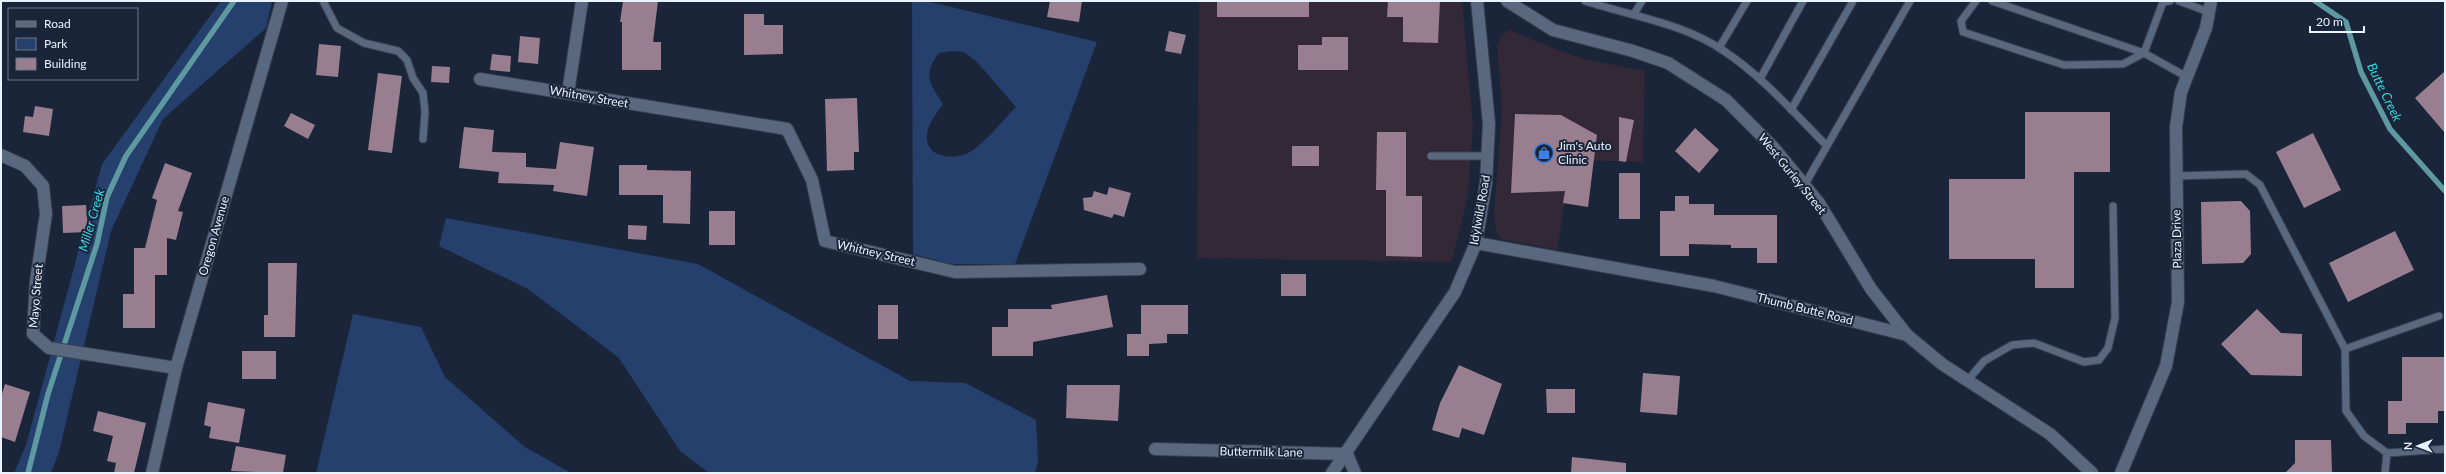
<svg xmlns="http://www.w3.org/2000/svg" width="2446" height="474" font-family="Lato,sans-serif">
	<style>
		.commercial { fill: #332836 }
		.green { fill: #25406d; fill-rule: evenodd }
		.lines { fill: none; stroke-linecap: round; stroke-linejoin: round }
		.stream { stroke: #5e98a0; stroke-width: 5.5 }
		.building { fill: #997e8f }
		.lane-casing { stroke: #374051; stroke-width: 9 }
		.street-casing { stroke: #374051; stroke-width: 14 }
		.secondary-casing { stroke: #374051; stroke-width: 14 }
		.lane { stroke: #5a687f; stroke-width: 7 }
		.street { stroke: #5a687f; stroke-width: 12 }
		.secondary { stroke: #5a687f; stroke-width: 12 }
		.labels { text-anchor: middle; stroke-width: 4; stroke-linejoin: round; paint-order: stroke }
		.street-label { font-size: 12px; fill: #e9f2ff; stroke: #1a2539 }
		.poi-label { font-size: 12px; fill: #e9f2ff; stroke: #1a2539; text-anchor: start }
		.water-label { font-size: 13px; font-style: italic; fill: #3bd5df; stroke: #1a2539 }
	</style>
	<rect width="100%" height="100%" fill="#1a2539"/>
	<path class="commercial" d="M1199,1H1462L1473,126L1468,195L1452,262L1197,258Z
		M1510,30L1560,51L1589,60L1645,71L1643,162L1572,160L1557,250L1501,239L1496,232L1494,214L1502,109L1497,46L1501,35Z"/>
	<path class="green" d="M221,1H272L266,28L163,119L111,231L59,452L51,473H14L26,445L102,164Z
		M912,1H926L1097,42L1015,264H951L913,254ZM951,51L964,52L977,62L1016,107C1005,118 982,146 970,152C954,161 924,158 927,134C928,123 937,113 943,104C930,83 922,75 939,53Z
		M446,218L698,264L910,381L965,383L1036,420L1038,462L1035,473H709L680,451L619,358L528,289L439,246Z
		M353,314L421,327L445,377L525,447L571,473H316Z"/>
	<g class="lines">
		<path class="stream" d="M2315,1L2346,22L2361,72L2390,129L2445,191
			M28,473L48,394L97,244L107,197L126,156L234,1"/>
	</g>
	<path class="building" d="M623,1H658L653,42H661V70H622V22H620Z
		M1050,1H1082L1079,22L1047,17Z
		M1217,1H1309V17H1217Z
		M1388,1H1440L1438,43L1403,42V17H1387Z
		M744,14H764V25H783V54L744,55Z
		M1169,31L1186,35L1181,54L1165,51Z
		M520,36L540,38L538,64L518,62Z
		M1322,37H1348V70H1298V45H1322Z
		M319,44L341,46L338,77L316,75Z
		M492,54L511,56L510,72L490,70Z
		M432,66L450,67L449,83L431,82Z
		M2445,71V133L2415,98Z
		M378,73L402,76L392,153L368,150Z
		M857,98L859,152H854V170L827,171L825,99Z
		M35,106L53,109L49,136L23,132L25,116L33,117Z
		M2025,112H2110V172H2074V288H2035V259H1949V179H2025Z
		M291,113L315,125L308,139L284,126Z
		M1515,114L1561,115L1597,135L1588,207L1563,203L1565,191L1511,193Z
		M1619,117L1634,120L1626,162L1619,161Z
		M464,127L494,130L492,152L526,153V167L556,169L560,142L594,147L587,196L553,191L554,185L498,183L499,172L459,168Z
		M1695,128L1719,150L1699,173L1675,151Z
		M1377,132H1406V196H1422V257L1386,256V190H1376Z
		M2313,133L2341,190L2304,208L2276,152Z
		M1292,146H1319V166H1292Z
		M165,163L192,173L178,211L183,212L176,240L167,238V275H155V328H123V294H134V248H145L157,200L152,198Z
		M619,165H647V170L691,171L690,224L663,223V195H619Z
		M1619,173H1640V219H1619Z
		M1109,187L1131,193L1124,217L1114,214L1112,218L1084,210L1083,198L1092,197L1094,191L1107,195Z
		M1675,196H1689V204H1714V215H1777V263H1757V248H1731V245L1689,244V256H1660V211H1675Z
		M2241,201L2250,211L2251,254L2243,263L2202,264L2201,202Z
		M86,205L88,232L63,233L62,206Z
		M709,211H735V245H709Z
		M628,225L647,226L646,240L628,239Z
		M2395,231L2414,270L2348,302L2329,263Z
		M268,263H297L295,337H264V315H268Z
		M1281,274H1306V296H1281Z
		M1107,295L1113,327L1033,342V356H992V327H1008V309H1052L1051,305Z
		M878,305H898V339H878Z
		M1141,305H1188V334H1167V343L1149,344V356H1127V334H1141Z
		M2257,309L2281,333L2302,334V376L2251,375L2221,344Z
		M242,351H276V379H242Z
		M2402,357H2445V411H2438V423H2406V434H2388V401H2402Z
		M1459,365L1502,384L1484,435L1462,428L1459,438L1432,430L1440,403Z
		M1643,373L1680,376L1677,415L1640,412Z
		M5,384L30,392L15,442L1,437V397Z
		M1067,385H1120L1118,421L1066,418Z
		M1546,389H1575V413H1547Z
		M208,402L245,409L239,443L209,438L211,427L204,425Z
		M98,411L146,423L134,473H114L116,463L107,461L113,436L93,431Z
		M2295,440H2331L2332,473H2285L2295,463Z
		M236,446L286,455L283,473L231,471Z
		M1572,457L1626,463V473H1571Z"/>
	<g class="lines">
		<g class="lane-casing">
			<path id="lane" d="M323,1L337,28L364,43L398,51L407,60L413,78L423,93L425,112L423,139
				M1585,1C1631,16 1683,23 1724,51C1763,77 1794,113 1827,146
				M1976,1L1961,21L1963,32L2064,65L2123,64L2144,53L2163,2L2170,1
				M1992,1L2144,53L2187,77
				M2179,1L2209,12
				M1634,14L1642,1
				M1719,48L1747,1
				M1760,79L1803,1
				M1791,110L1853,1
				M1431,156H1488
				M2176,176L2246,174L2260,185L2345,349
				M1804,186L1910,1
				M1968,380L1984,361L2012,345L2034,343L2084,362L2099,360L2108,348L2115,318L2113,206
				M2387,453L2364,436L2346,411L2345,349L2439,316
				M2385,473L2387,453L2445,449"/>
		</g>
		<g class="street-casing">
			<path id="street" d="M480,79L787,129L812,180L825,241L955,272L1140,269
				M568,93L582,1
				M1,155L25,166L43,186L46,214L36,281L33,334L49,348L176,368
				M1476,243L1714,286L1907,335
				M1155,449L1347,454L1355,473
				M152,473L176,368L282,1
				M1332,473L1455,292L1476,243L1486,183L1489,124L1477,1
				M2121,473L2166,366L2178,302L2176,127L2181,92L2206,28L2211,1"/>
		</g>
		<g class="secondary-casing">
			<path id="secondary" d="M1507,1L1553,30L1633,51L1668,63L1726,100L1774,148L1819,203L1871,289L1907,335L1942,364L2050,434L2092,473"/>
		</g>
		<use href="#lane" class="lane"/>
		<use href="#street" class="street"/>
		<use href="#secondary" class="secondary"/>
	</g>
	<defs>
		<g id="shop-ring" transform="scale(1)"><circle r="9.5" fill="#1a2539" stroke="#3f7fe0" stroke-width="1.5"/><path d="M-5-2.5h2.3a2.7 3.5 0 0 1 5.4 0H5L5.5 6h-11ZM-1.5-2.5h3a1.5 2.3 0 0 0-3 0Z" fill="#3f7fe0"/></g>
	</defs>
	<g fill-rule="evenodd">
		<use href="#shop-ring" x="1544" y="153"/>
	</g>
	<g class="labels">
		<g class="street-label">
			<text transform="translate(589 97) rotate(10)" y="4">Whitney Street</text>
			<text transform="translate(1792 174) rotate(51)" y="4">West Gurley Street</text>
			<text transform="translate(1480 210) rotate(-80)" y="4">Idylwild Road</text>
			<text transform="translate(214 236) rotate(-74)" y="4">Oregon Avenue</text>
			<text transform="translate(2177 239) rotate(-91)" y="4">Plaza Drive</text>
			<text transform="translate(876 253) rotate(13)" y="4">Whitney Street</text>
			<text transform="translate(36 296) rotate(-85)" y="4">Mayo Street</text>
			<text transform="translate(1805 309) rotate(14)" y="4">Thumb Butte Road</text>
			<text transform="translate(1261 452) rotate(1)" y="4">Buttermilk Lane</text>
		</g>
		<g class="poi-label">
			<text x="1558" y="150">Jim's Auto<tspan x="1558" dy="14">Clinic</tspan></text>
		</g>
		<g class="water-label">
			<text transform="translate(2385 92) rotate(64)" y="5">Butte Creek</text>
			<text transform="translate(91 220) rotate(-74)" y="5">Miller Creek</text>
		</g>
	</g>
	<rect width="2446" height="474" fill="none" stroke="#e9f2ff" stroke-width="4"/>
	<rect x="8" y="8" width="130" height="72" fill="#1a2539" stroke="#6d7788"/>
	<rect x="16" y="21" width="20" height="6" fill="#5a687f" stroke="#6d7788"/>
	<text x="44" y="28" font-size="12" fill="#e9f2ff">Road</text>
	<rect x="16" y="38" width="20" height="12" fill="#25406d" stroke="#6d7788"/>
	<text x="44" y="48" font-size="12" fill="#e9f2ff">Park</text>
	<rect x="16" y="58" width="20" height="12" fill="#997e8f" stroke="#6d7788"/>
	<text x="44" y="68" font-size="12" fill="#e9f2ff">Building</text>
	<g transform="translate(2418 446) rotate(270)" stroke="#1a2539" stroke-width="3" paint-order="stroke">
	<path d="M0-3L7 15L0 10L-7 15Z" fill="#e9f2ff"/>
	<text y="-6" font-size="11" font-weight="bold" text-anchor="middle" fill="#e9f2ff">N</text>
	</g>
	<path d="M2310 26v6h54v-6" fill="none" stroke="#e9f2ff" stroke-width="2"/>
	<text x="2316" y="26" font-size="12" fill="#e9f2ff" stroke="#1a2539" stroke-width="3" paint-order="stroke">20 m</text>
</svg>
